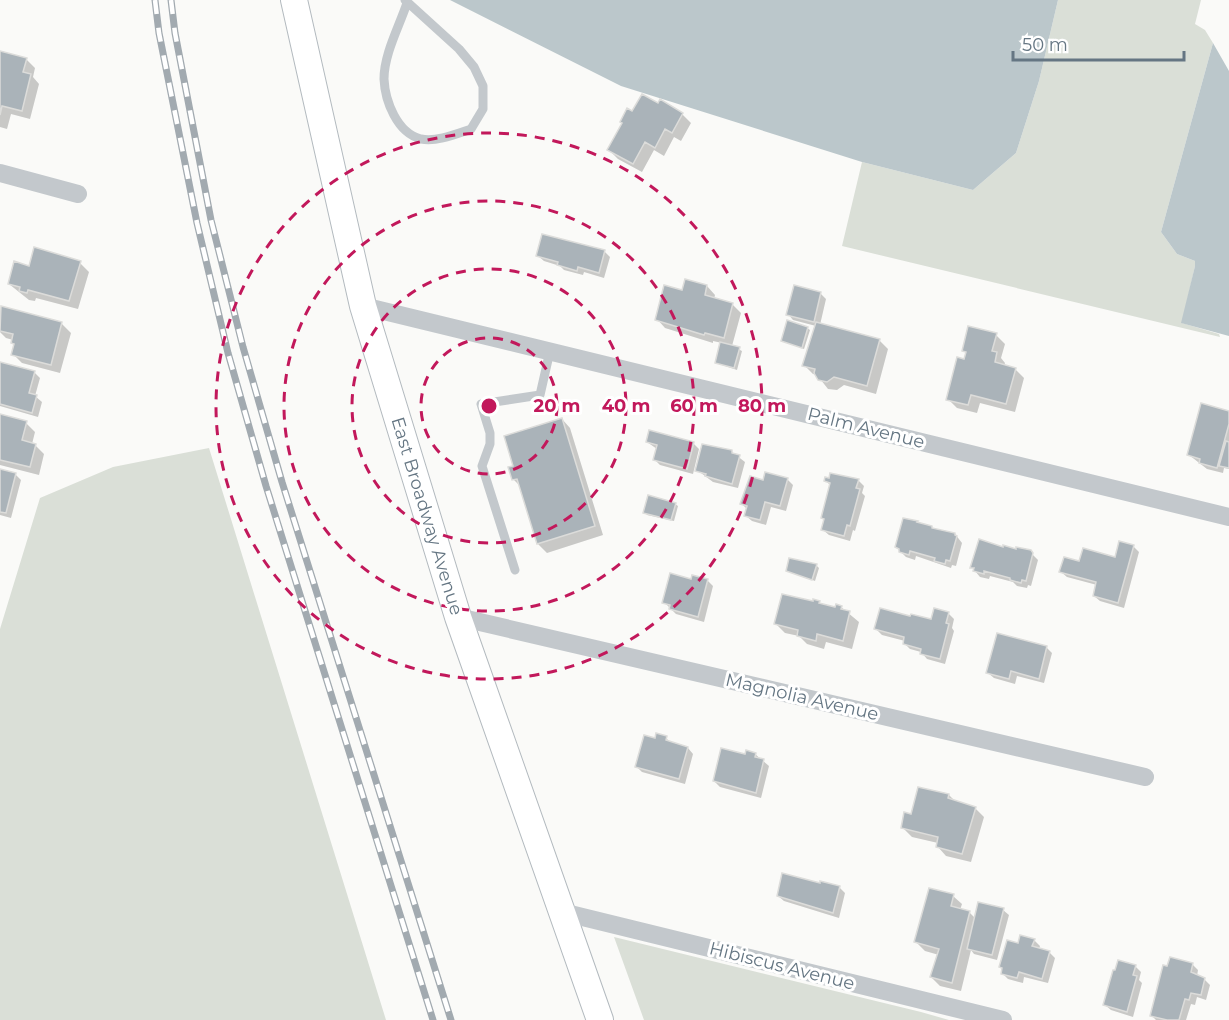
<svg xmlns="http://www.w3.org/2000/svg" width="1229" height="1020" font-family="Montserrat,sans-serif">
	<style>
		.green { fill: #dadfd7 }
		.water { fill: #bbc7cb }
		.shadow { fill: #0003 }
		.building { fill: #aab3b9; stroke: #dcdcda; stroke-width: 1.5 }
		.lines { fill: none; stroke-linecap: round; stroke-linejoin: round }
		.secondary-casing { stroke: #b3babf; stroke-width: 28 }
		.lane { stroke: #c3c8cc; stroke-width: 9 }
		.street { stroke: #c3c8cc; stroke-width: 18 }
		.secondary { stroke: #fff; stroke-width: 26 }
		.rail-casing { stroke: #a2aab0; stroke-width: 7 }
		.rail { stroke: #fff; stroke-width: 4.5; stroke-dasharray: 14; stroke-linecap: butt }
		.ring { fill: none; stroke: #c2185b; stroke-width: 3; stroke-dasharray: 10 8 }
		.labels { text-anchor: middle; stroke-width: 6; stroke-linejoin: round; paint-order: stroke }
		.street-label { font-size: 18px; fill: #657683; stroke: #fff }
		.centre { fill: #c2185b; stroke: #fff; stroke-width: 3 }
		.ring-label { font-size: 18px; text-anchor: middle; font-weight: bold; fill: #c2185b; stroke: #fff; stroke-width: 6; stroke-linejoin: round; paint-order: stroke }
	</style>
	<rect width="100%" height="100%" fill="#fafaf8"/>
	<path class="green" d="M1058,0H1201L1195,24L1205,30L1213,43L1161,232L1177,254L1195,261V266L1182,323L1219,334L1220,337L842,246L862,162L973,190L1016,153L1039,81Z
		M209,448L386,1020H0V629L40,498L113,467Z
		M614,937L921,1012L949,1020H644Z"/>
	<path class="water" d="M450,0H1058L1039,81L1016,153L973,190L862,162L621,86Z
		M1213,43L1229,71V336L1181,323L1195,266V261L1177,254L1161,232Z"/>
	<path class="shadow" d="M0,52L26,59L35,68L33,77L39,84L30,119L11,114L7,129L0,127Z
		M633,113L682,114L691,123L681,141L674,137L664,156L654,150L642,172L618,159L609,150L623,123Z
		M604,251L610,257L604,278L584,272L583,275L564,270L560,266L544,261L538,256Z
		M80,263L89,272L78,309L36,298L35,301L29,300L9,284L30,267Z
		M707,286L715,295L714,299L732,304L741,313L732,346L742,351L737,370L716,363L722,343L713,341V343L665,328L657,319L683,292Z
		M820,293L826,299L820,325L879,340L888,349L876,394L844,385L837,390L828,389L817,375L813,374L804,365L816,326L793,320L788,314Z
		M2,308L62,324L71,333L60,373L22,363L13,354L15,345L13,340L6,338L0,332Z
		M807,328L810,330L804,349L783,341Z
		M996,335L1005,344L1001,358L1005,363L1004,366L1015,369L1024,378L1015,412L980,403L977,413L957,408L948,399L965,361L967,354L964,350Z
		M0,363L34,372L40,378L35,396L42,402L38,417L0,406Z
		M1229,412V469L1224,468L1223,473L1207,469L1189,455Z
		M0,416L26,423L35,432L32,444L35,445L44,454L39,475L0,465Z
		M562,419L570,428L603,535L547,553L538,544L521,487L513,479L515,466Z
		M647,442L693,443L699,449L693,474L660,465L654,459L657,449Z
		M732,452L745,462L738,488L713,482L697,470Z
		M0,470L15,474L21,480L11,518L0,515Z
		M787,479L793,485L786,511L771,507L766,525L752,521L746,516L748,510L742,504L764,482Z
		M858,480L864,486L862,493L865,496L855,531L853,530L850,541L829,535L823,530L831,486L826,481Z
		M675,504L678,506L674,521L647,515L645,512Z
		M904,520L918,522L934,530L955,534L962,543L956,566L952,565L951,568L916,556L915,560L906,557L896,547Z
		M1133,546L1139,552L1124,608L1100,601L1094,596L1097,585L1067,577L1061,572L1080,563L1116,558Z
		M1004,549L1030,552L1038,560L1031,586L1028,585L1027,588L1017,586L1013,582L990,576L989,579L980,577L975,571L972,567Z
		M816,565L819,568L815,581L788,570Z
		M707,580L713,586L704,622L676,614L664,602L692,581Z
		M819,602L822,605L836,609L841,607L859,622L852,649L826,642L824,649L807,644L799,636L785,633L776,624Z
		M948,613L954,619L952,628L954,631L945,664L927,659L921,652L910,649L904,643L905,641L882,635L876,629L932,621Z
		M1047,648L1052,653L1044,683L1017,676L1015,684L994,678L988,673Z
		M666,738L672,744L688,748L693,754L685,784L642,772L636,766L656,740Z
		M755,754L769,766L761,798L720,787L714,781Z
		M949,795L955,801L975,808L984,817L971,862L946,856L938,847V843L912,837L903,828L912,816Z
		M821,885L839,887L845,893L839,918L784,901L778,896Z
		M953,896L962,904L960,910L969,912L976,919L1003,910L1009,915L997,960L974,954L971,950L961,991L940,986L931,977L939,955L925,951L916,942Z
		M1034,940L1040,946L1039,949L1049,952L1055,958L1048,983L1024,977L1023,983L1008,979L1002,973Z
		M1193,965L1198,970L1197,976L1204,979L1210,985L1206,1000L1197,997L1195,1005L1191,1004L1186,1020H1156L1151,1015Z
		M1135,966L1141,972L1139,980L1142,983L1133,1017L1111,1010L1105,1005Z"/>
	<path class="building" d="M0,51L27,58L23,72L31,74L22,111L2,106L0,115Z
		M642,94L658,103L660,99L683,113L672,133L665,129L655,148L645,142L633,164L607,150L622,123L620,122L627,108L632,111Z
		M542,234L605,250L599,273L578,267L577,271L557,265L558,262L536,256Z
		M34,247L81,261L69,301L28,290L27,293L19,291L20,287L8,284L14,261L29,266Z
		M685,279L707,285L705,295L733,303L724,338L705,333L704,335L655,320L664,285L682,290Z
		M794,285L821,292L814,322L786,315Z
		M1,306L62,322L51,365L11,355L14,344L11,343L13,334L0,331Z
		M787,320L808,327L802,348L781,341Z
		M816,322L880,339L867,386L834,377L827,382L818,380L814,373L815,369L802,366Z
		M968,326L997,333L992,351L997,352L995,362L1016,368L1006,404L971,395L968,405L946,400L957,357L964,359L966,352L962,351Z
		M720,342L740,347L734,368L715,363Z
		M0,362L35,371L29,393L37,395L32,413L0,404Z
		M1201,403L1229,411V424L1217,468L1199,463L1200,459L1187,455Z
		M0,414L27,421L22,440L36,444L30,467L0,460Z
		M562,418L595,526L537,544L517,479L512,480L508,467L513,466L504,436Z
		M649,430L694,442L687,469L653,460L657,445L646,442Z
		M1226,441L1229,442V468L1219,466Z
		M702,444L732,450V453L740,455L732,484L705,476L706,474L695,471Z
		M0,469L16,473L6,513L0,512Z
		M765,472L788,478L780,506L765,502L760,520L744,516L747,506L740,504L750,476L763,480Z
		M830,473L859,479L856,488L860,489L850,526L847,525L844,536L821,530L824,519L821,518L830,483L824,481L825,477L829,478Z
		M648,495L676,503L671,520L643,513Z
		M903,518L918,521L917,522L932,526V528L955,533V535L957,536L950,561L946,560L945,564L934,561L935,558L910,551L909,555L899,552V549L895,547Z
		M979,539L1003,547V545L1016,549V547L1031,550L1033,553L1026,581L1022,580L1021,583L1010,580V578L984,571V574L973,571L974,568H970Z
		M1119,541L1134,545L1118,603L1093,596L1096,582L1059,572L1064,557L1079,561L1083,548L1115,557Z
		M789,558L817,564L812,580L786,571Z
		M670,573L691,579L692,575L708,579L698,617L669,609L670,605L662,603Z
		M782,594L813,601V599L820,601L819,603L835,607L836,604L842,606L841,609L850,611L843,641L817,634L816,641L797,636L798,630L774,624Z
		M880,608L910,616L911,614L931,619L934,608L949,612L946,623L949,624L940,659L920,654L921,649L903,644L904,637L874,629Z
		M997,633L1047,646L1039,679L1011,671L1009,679L986,673Z
		M656,733L667,736L666,740L688,747L679,779L635,767L644,735L655,738Z
		M721,748L745,754L746,750L756,753L755,757L764,759L756,793L713,781Z
		M918,787L949,794L948,798L976,807L962,854L936,847L938,837L901,828L904,812L911,814Z
		M782,873L820,883V881L840,886L833,913L777,896Z
		M929,888L954,894L951,906L970,911L952,983L930,977L939,949L914,942Z
		M978,902L1004,908L992,955L967,949Z
		M1020,935L1035,939L1032,946L1050,951L1042,979L1019,972L1017,978L1001,974L1002,968L999,967L1007,940L1018,943Z
		M1170,957L1193,963L1191,972L1205,978L1201,995L1191,993L1189,1000L1185,999L1179,1020H1167L1150,1016L1163,965L1167,966Z
		M1118,960L1136,965L1133,975L1137,976L1127,1012L1103,1005L1113,970H1115Z"/>
	<g class="lines">
		<g class="secondary-casing">
			<path id="secondary" d="M294,0L363,306L458,617L600,1020"/>
		</g>
		<path class="lane" d="M405,0L459,49L474,67L483,86V109L471,129C456,134 437,142 421,139C397,133 385,101 384,79C384,54 399,27 407,3
			M515,570L482,466L490,444V433L481,404L540,395L550,351"/>
		<path class="street" d="M0,173L78,194
			M363,306L1229,517
			M458,617L1145,777
			M562,912L1003,1020"/>
		<use href="#secondary" class="secondary"/>
		<g class="rail-casing">
			<path id="rail" d="M155,0L159,33L197,223L228,353L266,486L433,1020
				M171,0L175,33L211,220L243,347L282,482L451,1020"/>
		</g>
		<use href="#rail" class="rail"/>
	</g>
	<g class="ring">
		<circle cx="489" cy="406" r="68"/>
		<circle cx="489" cy="406" r="137"/>
		<circle cx="489" cy="406" r="205"/>
		<circle cx="489" cy="406" r="273"/>
	</g>
	<g class="labels">
		<g class="street-label">
			<text transform="translate(866 428) rotate(14)" y="6">Palm Avenue</text>
			<text transform="translate(427 516) rotate(73)" y="6">East Broadway Avenue</text>
			<text transform="translate(802 697) rotate(13)" y="6">Magnolia Avenue</text>
			<text transform="translate(782 966) rotate(14)" y="6">Hibiscus Avenue</text>
		</g>
	</g>
	<circle cx="489" cy="406" r="9" class="centre"/>
	<g class="ring-label">
		<text x="557" y="412">20 m</text>
		<text x="626" y="412">40 m</text>
		<text x="694" y="412">60 m</text>
		<text x="762" y="412">80 m</text>
	</g>
	<path d="M1013 51v9h171v-9" fill="none" stroke="#657683" stroke-width="3"/>
	<text x="1022" y="51" font-size="18" fill="#657683" stroke="#ffffff" stroke-width="4.5" paint-order="stroke">50 m</text>
</svg>
